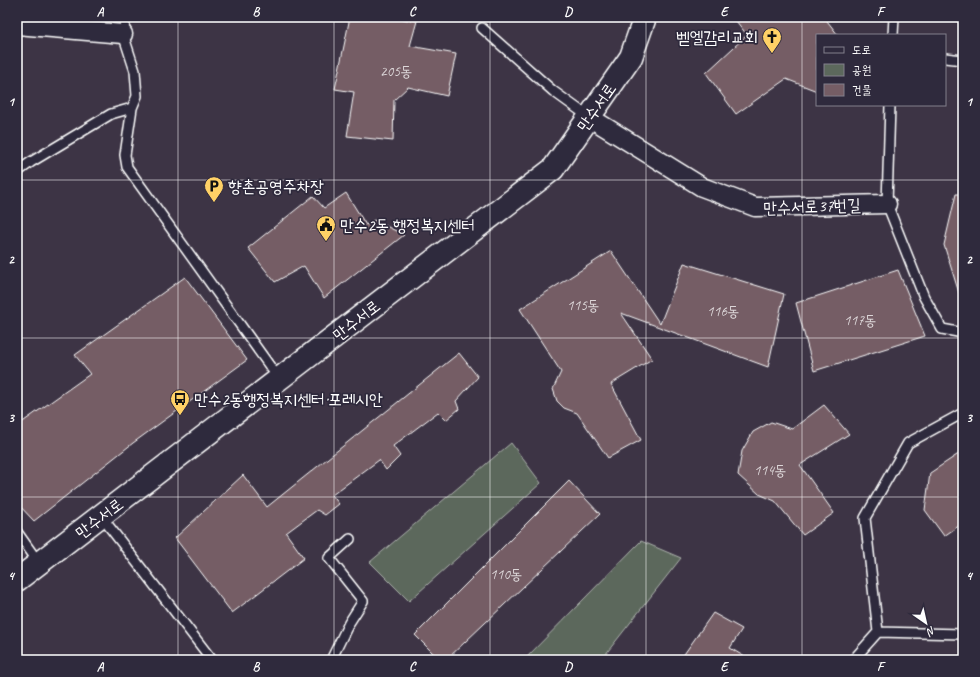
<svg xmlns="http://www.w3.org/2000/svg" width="980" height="677" font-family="Caveat,'Poor Story',sans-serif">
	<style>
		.green { fill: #5c685c; stroke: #aeb4ae }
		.building { fill: #755d65; stroke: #fff }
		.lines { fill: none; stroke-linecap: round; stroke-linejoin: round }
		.lane-casing { stroke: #fff; stroke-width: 12 }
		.street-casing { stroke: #fff; stroke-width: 21 }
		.secondary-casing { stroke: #fff; stroke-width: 25 }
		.lane { stroke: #2f2a3d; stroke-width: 9 }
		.street { stroke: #2f2a3d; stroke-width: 18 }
		.secondary { stroke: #2f2a3d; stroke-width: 22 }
		.grid { fill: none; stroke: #fff; stroke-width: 1; stroke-opacity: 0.55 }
		.labels { text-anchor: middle; stroke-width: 3.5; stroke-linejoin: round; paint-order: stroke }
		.number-label { font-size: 15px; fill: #dcd6d8 }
		.poi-label { font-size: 17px; fill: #fff; stroke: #2f2a3d; text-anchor: start }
		.street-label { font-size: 17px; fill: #fff; stroke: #2f2a3d }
		.neatline { fill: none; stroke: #fff; stroke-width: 1.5 }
		.grid-label { font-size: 13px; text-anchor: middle; font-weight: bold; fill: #fff }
	</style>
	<rect width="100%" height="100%" fill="#3d3445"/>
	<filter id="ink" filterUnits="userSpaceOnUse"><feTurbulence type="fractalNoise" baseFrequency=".025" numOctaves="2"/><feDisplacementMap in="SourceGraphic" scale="8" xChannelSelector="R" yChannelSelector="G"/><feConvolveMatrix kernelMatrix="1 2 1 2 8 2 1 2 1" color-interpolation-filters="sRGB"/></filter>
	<g filter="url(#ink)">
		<path class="green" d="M511,443L541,483L409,601L370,562Z
			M641,541L681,558L601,660H524Z"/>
		<path class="building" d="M350,17H384L417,21L410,46L456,54L447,96L408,87L394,100L393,141L347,136L354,92L335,89Z
			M733,17H824L838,35H817V91L786,79L736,114L706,73L747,35Z
			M346,193L366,225L374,220L404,235L324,298L304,266L275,282L248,248L313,196L324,208Z
			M956,194H963V292L959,293L944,245Z
			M611,251L660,324L684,263L784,294L768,367L621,313L652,359L611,384L641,440L608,458L577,413L564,408L557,401L553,389L561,372L520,309Z
			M898,270L925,336L814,371L796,303Z
			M185,277L247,360L133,443L34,521L17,503V426L90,374L75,355Z
			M459,353L478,377L456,401L459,409L446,420L438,412L393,446L400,456L386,470L379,460L332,495L339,504L325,515L317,510L286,533L304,558L232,613L175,538L243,475L267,507Z
			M824,405L849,434L800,465L834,513L803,535L775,501L759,494L738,475L742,451L753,432L771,422L792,429Z
			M963,451V523L944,536L925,510L930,473Z
			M569,481L600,514L446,660H440L415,635Z
			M713,613L742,629L730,648L750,660H680Z"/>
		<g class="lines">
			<g class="lane-casing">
				<path id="lane" d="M482,28L553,91L589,117
					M893,35L894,17
					M945,58L963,60
					M890,105L887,204L924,297L942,329L963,333
					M132,108L125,155L127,167L279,379
					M17,172L31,162L111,114L132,108L137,96L135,71L123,34L126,17
					M101,516L212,660
					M17,532L39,563
					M878,632L865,518L908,443L963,413
					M331,660L349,623L363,601L329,558L350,539
					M853,660L878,632L963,634"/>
			</g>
			<g class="street-casing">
				<path id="street" d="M17,25L123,34
					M589,117L702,187L755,207L887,204"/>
			</g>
			<g class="secondary-casing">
				<path id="secondary" d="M17,580L553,169L631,57L645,17"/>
			</g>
			<use href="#lane" class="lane"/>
			<use href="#street" class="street"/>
			<use href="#secondary" class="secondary"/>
		</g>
	</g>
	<path class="grid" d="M178,17V660M334,17V660M490,17V660M646,17V660M802,17V660M17,180H963M17,338H963M17,497H963"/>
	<defs>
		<g id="church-pin" transform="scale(1)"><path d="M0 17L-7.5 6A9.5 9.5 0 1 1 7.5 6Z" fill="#ffd166" stroke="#2f2a3d"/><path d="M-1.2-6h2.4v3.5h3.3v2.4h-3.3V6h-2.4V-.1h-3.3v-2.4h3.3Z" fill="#111"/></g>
		<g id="parking-pin" transform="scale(1)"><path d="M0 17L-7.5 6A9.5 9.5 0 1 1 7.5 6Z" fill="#ffd166" stroke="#2f2a3d"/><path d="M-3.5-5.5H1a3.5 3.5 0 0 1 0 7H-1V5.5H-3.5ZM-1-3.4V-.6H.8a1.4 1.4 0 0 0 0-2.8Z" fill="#111"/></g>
		<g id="civic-pin" transform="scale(1)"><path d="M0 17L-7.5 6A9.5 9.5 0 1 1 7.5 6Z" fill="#ffd166" stroke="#2f2a3d"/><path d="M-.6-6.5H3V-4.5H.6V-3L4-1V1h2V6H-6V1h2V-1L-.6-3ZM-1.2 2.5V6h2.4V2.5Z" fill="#111"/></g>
		<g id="bus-pin" transform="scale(1)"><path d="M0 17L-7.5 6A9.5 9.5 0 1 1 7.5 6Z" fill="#ffd166" stroke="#2f2a3d"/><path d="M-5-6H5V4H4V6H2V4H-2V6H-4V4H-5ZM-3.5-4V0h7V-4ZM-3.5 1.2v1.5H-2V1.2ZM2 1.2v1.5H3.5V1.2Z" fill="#111"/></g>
	</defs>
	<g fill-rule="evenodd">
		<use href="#church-pin" x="772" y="37"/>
		<use href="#parking-pin" x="214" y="186"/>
		<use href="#civic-pin" x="326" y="225"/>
		<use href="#bus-pin" x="180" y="399"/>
	</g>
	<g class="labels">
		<g class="number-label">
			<text x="396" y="76">205동</text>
			<text x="583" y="310">115동</text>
			<text x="723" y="316">116동</text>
			<text x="860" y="325">117동</text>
			<text x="770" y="475">114동</text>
			<text x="506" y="579">110동</text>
		</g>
		<g class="poi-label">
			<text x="758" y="43" text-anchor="end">벧엘감리교회</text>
			<text x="228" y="192">향촌공영주차장</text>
			<text x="340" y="231">만수2동 행정복지센터</text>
			<text x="194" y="405">만수2동행정복지센터·포레시안</text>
		</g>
		<g class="street-label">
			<text transform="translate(596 107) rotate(-55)" y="6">만수서로</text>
			<text transform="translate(812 206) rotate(-2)" y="6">만수서로37번길</text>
			<text transform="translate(356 320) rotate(-38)" y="6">만수서로</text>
			<text transform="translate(99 518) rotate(-37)" y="6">만수서로</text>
		</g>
	</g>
	<rect width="980" height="677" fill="none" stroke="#2f2a3d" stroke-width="44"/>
	<rect x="816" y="34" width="130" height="72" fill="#2f2a3d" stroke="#827f8b"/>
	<rect x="824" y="47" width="20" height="6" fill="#2f2a3d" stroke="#827f8b"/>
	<text x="852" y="54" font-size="12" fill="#ffffff">도로</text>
	<rect x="824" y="64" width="20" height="12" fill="#5c685c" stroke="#827f8b"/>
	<text x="852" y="74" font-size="12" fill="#ffffff">공원</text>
	<rect x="824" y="84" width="20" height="12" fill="#755d65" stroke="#827f8b"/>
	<text x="852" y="94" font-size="12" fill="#ffffff">건물</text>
	<g transform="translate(926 623) rotate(146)" stroke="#2f2a3d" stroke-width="3" paint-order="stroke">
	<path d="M0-3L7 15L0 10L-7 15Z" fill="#ffffff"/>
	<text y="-6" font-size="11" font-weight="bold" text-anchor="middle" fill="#ffffff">N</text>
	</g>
	<rect x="22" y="22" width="936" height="633" class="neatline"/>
	<g class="grid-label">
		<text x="100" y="16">A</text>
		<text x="256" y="16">B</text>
		<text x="412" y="16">C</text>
		<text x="568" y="16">D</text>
		<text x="724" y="16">E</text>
		<text x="880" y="16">F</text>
		<text x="11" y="106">1</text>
		<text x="969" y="106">1</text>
		<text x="11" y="264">2</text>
		<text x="969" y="264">2</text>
		<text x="11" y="422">3</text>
		<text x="969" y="422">3</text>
		<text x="11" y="580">4</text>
		<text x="969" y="580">4</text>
		<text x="100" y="671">A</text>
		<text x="256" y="671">B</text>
		<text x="412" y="671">C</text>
		<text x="568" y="671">D</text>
		<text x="724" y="671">E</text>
		<text x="880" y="671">F</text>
	</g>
</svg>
